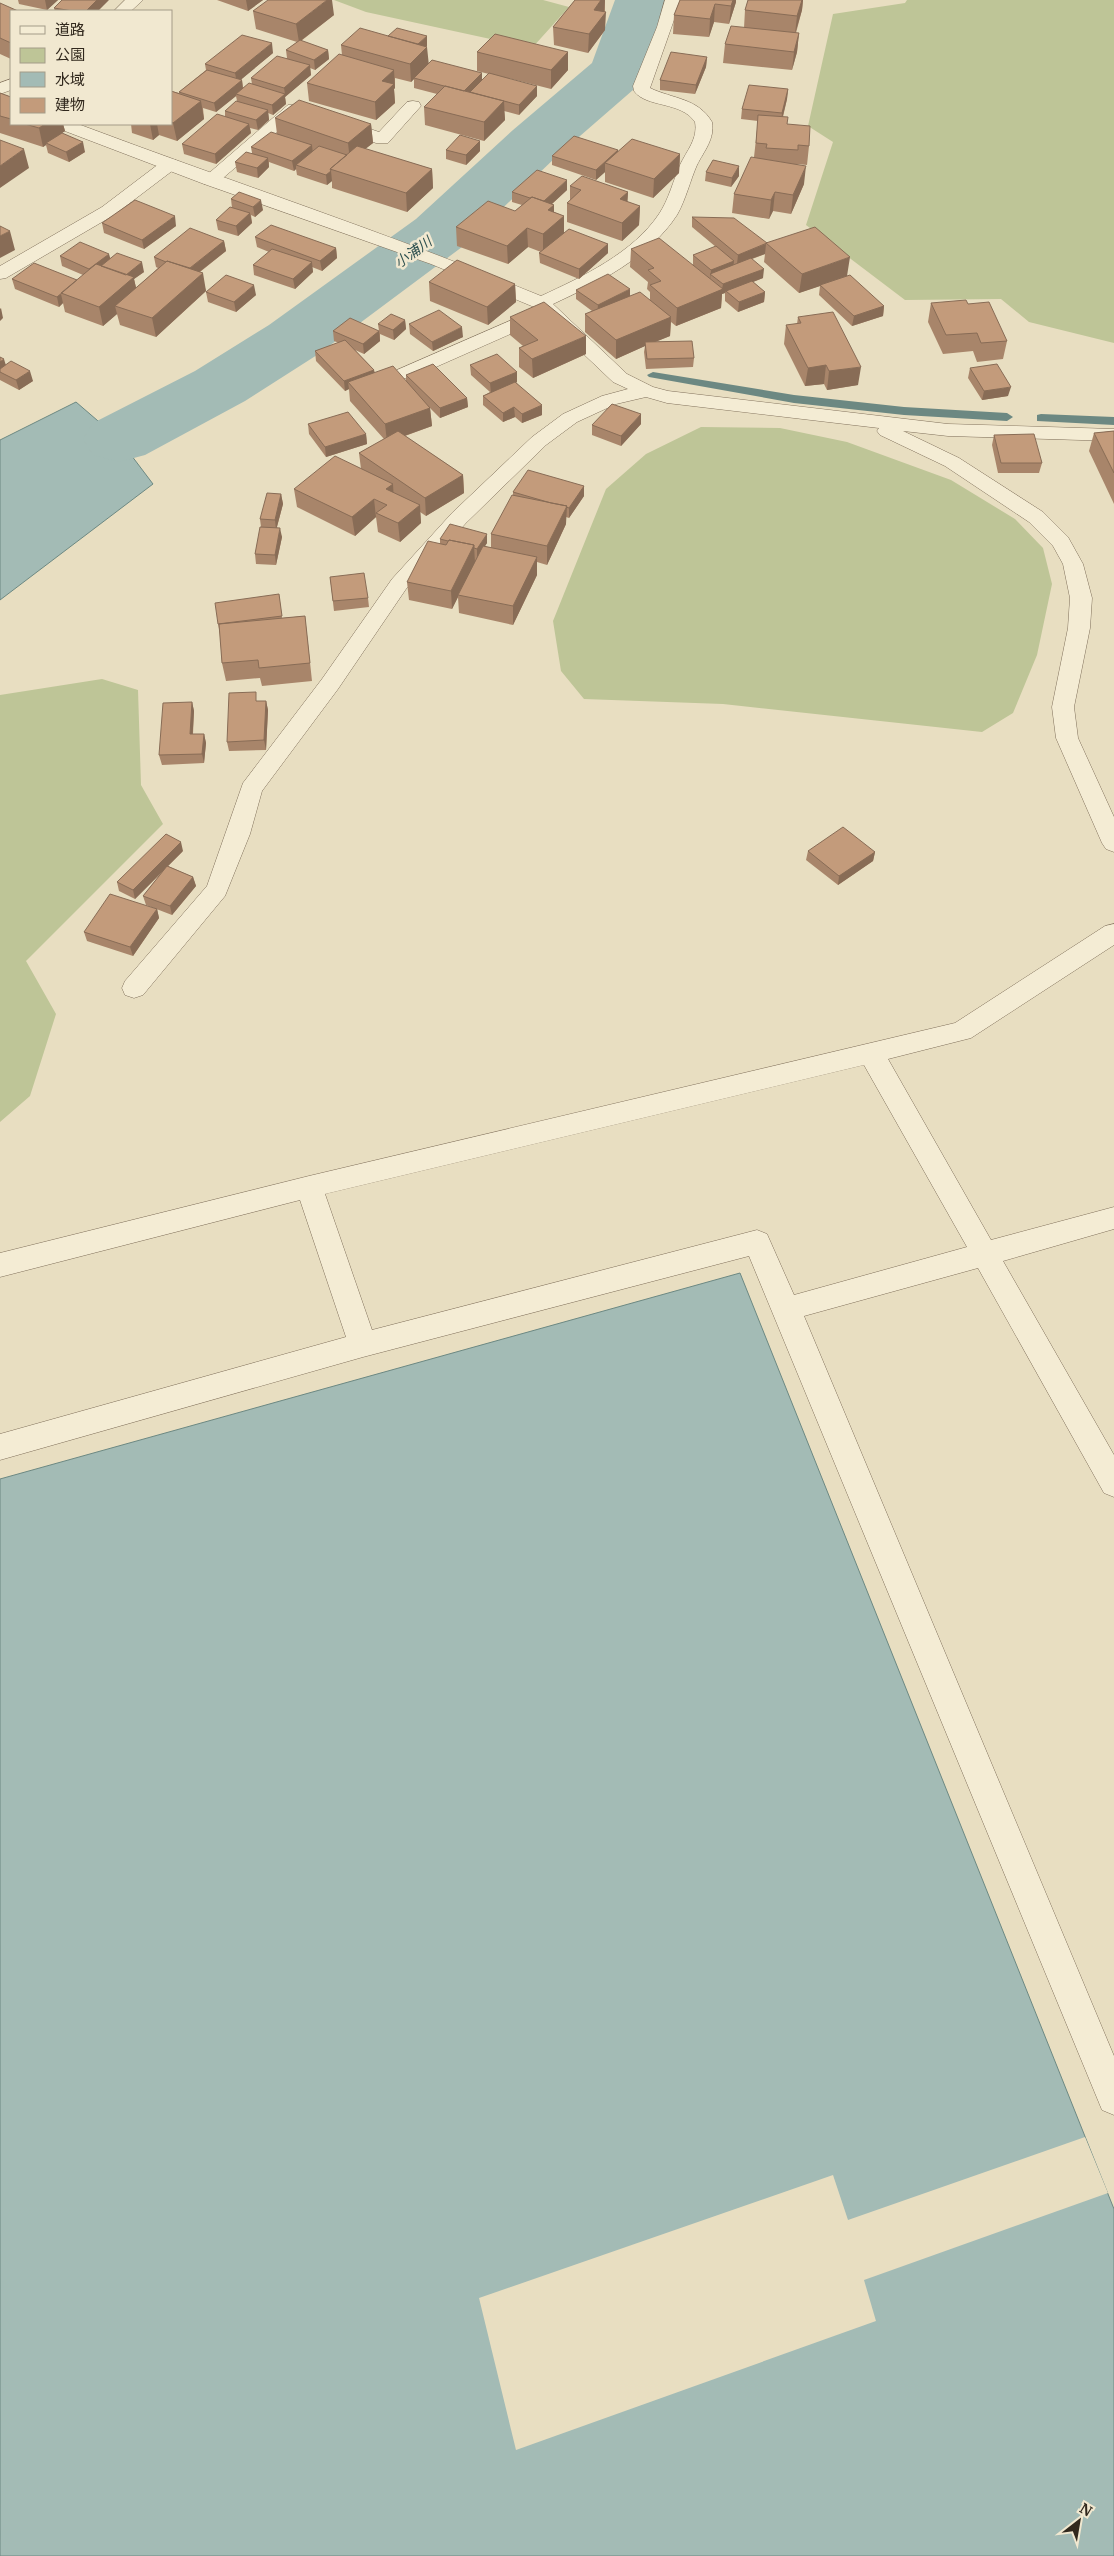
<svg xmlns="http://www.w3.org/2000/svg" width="1114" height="2556" font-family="Merriweather,'Noto Sans JP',serif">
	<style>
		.green { fill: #bec597 }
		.water { fill: #a3bbb5; stroke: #6c8882 }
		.pier { fill: #e8dec1 }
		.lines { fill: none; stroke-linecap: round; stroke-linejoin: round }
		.stream { fill: #6c8882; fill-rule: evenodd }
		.river { fill: #a3bbb5; fill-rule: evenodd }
		.service-casing { stroke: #80705b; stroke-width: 1 }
		.minor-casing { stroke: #80705b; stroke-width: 1 }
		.tertiary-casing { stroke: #80705b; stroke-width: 1 }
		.service { fill: #f4ecd4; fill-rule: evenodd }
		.minor { fill: #f4ecd4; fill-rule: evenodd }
		.tertiary { fill: #f4ecd4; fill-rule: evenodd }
		.wall { fill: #a8856a }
		.shaded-wall { fill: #886c56 }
		.building { fill: #c39b7b; stroke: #886c56 }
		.labels { text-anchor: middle; stroke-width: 5; stroke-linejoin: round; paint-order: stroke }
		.far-water-label { font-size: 14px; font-style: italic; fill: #2e504f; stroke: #f1e8d0 }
	</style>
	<rect width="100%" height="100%" fill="#e8dec1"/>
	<path class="green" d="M334,0H543L569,7L532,48L366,12Z
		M907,0H1114V343L1029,322L1001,299L905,300L806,225L833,142L808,126L833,14L905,3Z
		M701,427L780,428L847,442L951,480L1015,519L1043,548L1052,584L1037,655L1013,713L982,732L723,704L584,699L561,671L553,621L606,489L646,454Z
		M102,679L138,690L141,785L163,824L26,961L56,1014L30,1096L0,1122V695Z"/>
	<path class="water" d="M76,402L119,439L153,484L0,600V440Z
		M740,1273L1114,2209V2556H0V1479Z"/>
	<path class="pier" d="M1085,2137L1108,2193L864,2280L876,2321L516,2450L479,2298L833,2175L848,2220Z"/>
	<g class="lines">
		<path class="stream" d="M653,372L794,395L904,407L1007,413L1013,417L1007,421L904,415L794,403L649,377L647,375Z
			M1041,414L1114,417V425L1037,421V415Z"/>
		<path class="river" d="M615,0H673L650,70L641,83L557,156L462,247L317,355L245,401L145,455L119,462L93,455L83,439L93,423L195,371L269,325L416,219L513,130L592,63Z"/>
		<g class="service-casing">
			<path id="service" d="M413,101L419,102L421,106L388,143H376L297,115L216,184H204L201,180L288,105H300L379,132L407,102Z
				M170,159L176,160L179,164L176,168L114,215L6,278L0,279V266L102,207L164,160Z
				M544,306L551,308L553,312L551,316L411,378H397L394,374L397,370Z
				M1114,924V945L971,1038L888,1059L991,1240L1114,1207V1229L1003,1261L1114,1455V1497L1104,1493L978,1268L804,1316L1114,2056V2115L1102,2110L749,1256L363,1357L0,1460V1434L346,1337L300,1200L0,1277V1253L309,1176L955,1023L1105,926ZM864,1065L967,1247L794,1295L767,1234L757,1230L372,1330L325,1194Z"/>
		</g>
		<g class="minor-casing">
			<path id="minor" d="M665,0H681L650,88C673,99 698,98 712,122C715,139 704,151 697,165C690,181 686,199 677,215C649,258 598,283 553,304L627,374L653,387L668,391L948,424L1114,429V441L948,436L903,431L959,458L1043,512L1068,537L1083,564L1092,598L1090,628L1074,707L1078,738L1114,817V852L1106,849L1102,843L1056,738L1052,707L1068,628L1070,598L1063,564L1053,546L1029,522L945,466L880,435L877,431L879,428L667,403L646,397L616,404L577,422L546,445L466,523L406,589L338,689L262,791L250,834L225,896L143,995L134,998L125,995L122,988L125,981L207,886L243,783L322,679L392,579L452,513L532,437L563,414L602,396L628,389L613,382L534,307L431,264L204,184L57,128L55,124H78C232,182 388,233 541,296C582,277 633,253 659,214C669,199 673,181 680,165C687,150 698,139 695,122C681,101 646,108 634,91L633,86L657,27Z"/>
		</g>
		<g class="tertiary-casing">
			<path id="tertiary" d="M125,0H143L131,11H114Z
				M11,79V90L0,94V83Z"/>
		</g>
		<use href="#service" class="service"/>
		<use href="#minor" class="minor"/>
		<use href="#tertiary" class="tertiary"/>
	</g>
	<path class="wall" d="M18,0H58L47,10L19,4Z
		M217,0H263L248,11Z
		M575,0H605V30L588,53L554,45L553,27Z
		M680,0L736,2L729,24L714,22L709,37L673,34L674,15Z
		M748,0H803L802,10L796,33H799L797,52L792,70L723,63L725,44L744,28L745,10Z
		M0,3L11,11V59L0,54Z
		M54,8L98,11H55Z
		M253,11L334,15L301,41L328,50L329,59L315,70L310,68L311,75L285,97L286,104L273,115L268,113L269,120L258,130L250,128L251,133L216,164L184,154L182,144L225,117V111L237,101L236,96L216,112L203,108L204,119L177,141L159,135L153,140L132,133L131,124H171V91L179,93V92L206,70L205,64L273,53L240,80H242L243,88L252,84L251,78L287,58L286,50L297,42L256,29Z
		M388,36L427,46L426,47L428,64L482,80L489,74L477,71V52H568V70L551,89L508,78L537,96L519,115L504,111L505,120L484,141L425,125L424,107L437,94L414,88V79L411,82L395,78V88L394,89L395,103L376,120L309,101L307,83L342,55L341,45Z
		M707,57L706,67L695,94L660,90V80Z
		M788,89L787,99L783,117L787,124L809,146L807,165L797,164L804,184L791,214L773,211L769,219L732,213L734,194L754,157L758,121L741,119L742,109Z
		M0,93L11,97V124H63L65,131L61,133L85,152L69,162L48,153L46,145L43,147L0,133Z
		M275,118L371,124L373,143L365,149L432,169L433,188L407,212L332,188V181L327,185L297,175L296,169L294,171L269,162V167L258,178L237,172L235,162L252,153L251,147L277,134Z
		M446,150L480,151L466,165L446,159Z
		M618,150V151L680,154L679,173L653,198L605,182V172L596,180L552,165V156Z
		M706,172L739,176L731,187L705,181Z
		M570,186L628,192L627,202L640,206L639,225L622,241L567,222V203L570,201Z
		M567,190L552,204L554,205V212L564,216V233L608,244V253L579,279L540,263L539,253L541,252L528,247L508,264L457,246L456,227L515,211L522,205L512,202V192Z
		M231,199L263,210L255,217L251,215L252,223L238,236L218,230L216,220L232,208Z
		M692,217L766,243L848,276L884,306L883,316L852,326L819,295L820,286L799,293L764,262L765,254L752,259L763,278L753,282L765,292L764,302L738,312L725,301V293L722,294L721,308L676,326L671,322L670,336L655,342L694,358L693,367L646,369L644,352L645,346L616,359L585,332V314L592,311L576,299V290L630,296L650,300V292L647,289L648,282L630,267L631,249L693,265V255L716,247L692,227Z
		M102,223L176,226L144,249L104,233Z
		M255,237L336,248L337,258L322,271L312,267L313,272L295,289L254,275L253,265L269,252L257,247Z
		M224,241L226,251L200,272L206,291L156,337L120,325L117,314L103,326L65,312L63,303L59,307L15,289L12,279L77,280L83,275L62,266L60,256L110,258L144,272L134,279L136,288L158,268L156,267L154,257Z
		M429,282L515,284L516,302L488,325L430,301Z
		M206,292L256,295L236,312L208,302Z
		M931,303L968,304L1007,341L1003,359L977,362L973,351L943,354L928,322Z
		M510,317L586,354L533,378L519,367V348L523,346L510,335Z
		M798,317L858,385L827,390L824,384L805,386L784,344L786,325L797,324Z
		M405,320L406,329L394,340L380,334V341L364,354L355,350L374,370L375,373L406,381V375L467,398L468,407L440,418L430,408L432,426L405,436L463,475L464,493L426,516L420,512L421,523L400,542L378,532L376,517L355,536L297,507L294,489L361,469L359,453L384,439L350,401L349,389L345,391L316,361L315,351L339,343L334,341L333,331H379L378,324Z
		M409,324L463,337L433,351L410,334Z
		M0,357L6,365L33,381L19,390L0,380Z
		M470,365L517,372V382H516L542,415L522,423L515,417L503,422L483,405V396L490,392L471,375Z
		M970,368L1008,396L982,400L968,378Z
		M308,424L366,434L367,444L326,457L309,434Z
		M641,424L621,446L592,435V425Z
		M1114,431V504L1089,451L1094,433Z
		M994,435L1042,463L1039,473H998L992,445Z
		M584,486V496L569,518L566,517V524L547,565L537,562V575L513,625L459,613L458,597L452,609L409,600L407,582L440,544V539L487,543L485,546L491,548V534L513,495V492Z
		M281,494L283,504L277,527L282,537L276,565L256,564L255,554L261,527L260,519Z
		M330,577L368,598L369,607L334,611Z
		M279,594L282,618L305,616L312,681L262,686L260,678L226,681L222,663L220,634L218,624Z
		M258,701H266L268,710L266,750L229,751L227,742Z
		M192,702L194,711L193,734H204L206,743L204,763L162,765L159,755Z
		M183,851L168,866L193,877L196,886L172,915L146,905L143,896L163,871L135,899L119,891L117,882Z
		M808,851L875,852L873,861L838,885L806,860Z
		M157,909L159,918L133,956L87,941L84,932Z"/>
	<path class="shaded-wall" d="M45,0H58L47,10Z
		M97,0H109L98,11H86Z
		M246,0H263L248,11Z
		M327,0H332L334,15L299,42L296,24Z
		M601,0H605L604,13L606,12L605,30L588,53L589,34L594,10Z
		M733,0H736V2L729,24L731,6Z
		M802,0H803L802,10L795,34L797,16Z
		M715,4L714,22L709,37L710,19Z
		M799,33L797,52L792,70L794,52Z
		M427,36V46L419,54L418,44Z
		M272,43L273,53L237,83L235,73Z
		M427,47L429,66L414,78V79L411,82L410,64Z
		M328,50L329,59L315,70L314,60Z
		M568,52V70L551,89V70Z
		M707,57L706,67L695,94L696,85Z
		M310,65L311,75L285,97L286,104L273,115L272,105L285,94L284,88Z
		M394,70L395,88L394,89L395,103L376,120L375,102L382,81Z
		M482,73V83L472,93L463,92Z
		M242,80L243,90L236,94V96L216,112L214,103Z
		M537,86V96L519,115V105Z
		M788,89L787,99L781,123L782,113Z
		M201,101L204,119L177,141L173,123Z
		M504,101L505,120L484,141V122Z
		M268,110L269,120L258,130L256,120Z
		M45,124H63L65,131L47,144L46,143V145L43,147L39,128Z
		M150,124H157L159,135L153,140Z
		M249,124L251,133L216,164L215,154Z
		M371,124L373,143L350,161L348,143Z
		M480,141V151L466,165V155Z
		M83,142L85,152L69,162L66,152Z
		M312,145L313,155L296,165V169L294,171L292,161Z
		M24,149L29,168L0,188V166Z
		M618,150V160L605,163V172L596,180V170Z
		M680,154L679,173L653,198L654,179Z
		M268,158L269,167L258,178L257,168Z
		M739,166V176L731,187L732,178Z
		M806,166L804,184L791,214L793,195Z
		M432,169L433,188L407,212L406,193Z
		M331,171L332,181L327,185L326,175Z
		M567,180V190L543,212V202Z
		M628,192L627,211L620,199Z
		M775,192L773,211L769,219L771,200Z
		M261,200L263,210L255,217L253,207Z
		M554,205V224L548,210Z
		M640,206L639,225L622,241V223Z
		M250,213L252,223L238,236L236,226Z
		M175,216L176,226L144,249L142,240Z
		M564,216V235L543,253V234Z
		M527,228L528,247L508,264L507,246Z
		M10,231L15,250L0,258V236Z
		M224,241L226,251L189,280L188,270Z
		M608,244V253L579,279V269Z
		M766,244L765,254L737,264L738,255Z
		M336,248L337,258L322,271L320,261Z
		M109,254L112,264L91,278L89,269Z
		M850,257L847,276L820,285V286L799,293L802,274Z
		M734,261L733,271L710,274V280L711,270Z
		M142,262L144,272L134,279L138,296L115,306L117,314L103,326L99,307L123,277Z
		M312,262L313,272L295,289L293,279Z
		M764,269L763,278L727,292L726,291L725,293L722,294L721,308L676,326L677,308L722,289L723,284Z
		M203,273L206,291L156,337L152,318Z
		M515,284L516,302L488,325L487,307Z
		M254,285L256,295L236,312L234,302Z
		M630,289V299L597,315L598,305Z
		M765,292L764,302L738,312L739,302Z
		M61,294L63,303L59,307L57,297Z
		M884,306L883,316L852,326L854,316Z
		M1,308L3,318L0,321V309Z
		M671,317L670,336L645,346V342V346L616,359V340Z
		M405,320L406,329L394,340L393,330Z
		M462,327L463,337L433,351L432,342Z
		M379,331L380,341L364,354L363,344Z
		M586,336V354L533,378L532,359Z
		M4,359L7,369L0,372V362Z
		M826,365L824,384L805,386L808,368Z
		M861,367L858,385L827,390L829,371Z
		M374,370L375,380L348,382L349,389L345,391L344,381Z
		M30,371L33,381L19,390L16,380Z
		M517,372V382L491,393L490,383Z
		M1011,387L1008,396L982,400L984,391Z
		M467,398L468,407L440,418V408Z
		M542,405V415L522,423V414Z
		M514,407L515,417L503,422V413Z
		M430,408L432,426L387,442L385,424Z
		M641,414V424L621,446V436Z
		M366,434L367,444L326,457L325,447Z
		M463,475L464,493L426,516L425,498Z
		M393,484L394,502L386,489Z
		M584,486V496L569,518V508Z
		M281,494L283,504L276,530L275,520Z
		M374,499L376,517L355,536L352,517Z
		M420,505L421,523L400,542L398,523Z
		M567,506L566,524L547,565V546Z
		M280,528L282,537L276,565L275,555Z
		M487,534V543L477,558V549Z
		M474,545L475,563L458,595V597L452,609L451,591Z
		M537,557V575L513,625V606Z
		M266,701L268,710L266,750L264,740Z
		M192,702L194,711L192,744L190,734Z
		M204,734L206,743L204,763L202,754Z
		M181,842L183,851L135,899L133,890Z
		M875,852L873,861L838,885L839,876Z
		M193,877L196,886L172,915L170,906Z
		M157,909L159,918L133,956L130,947Z"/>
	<path class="building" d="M62,0H97L86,11H73L54,8Z
		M268,0H327L296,24L253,11Z
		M575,0H601L594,10L606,12L589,34L553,27Z
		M680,0H733L731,6L715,4L710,19L674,15Z
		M748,0H802L797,16L745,10Z
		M0,3L18,11H11V43L0,38Z
		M731,26L799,33L794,52L725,44Z
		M360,28L427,47L410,64L341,45Z
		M397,28L427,36L418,44L388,36Z
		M495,34L568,52L551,70L477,52Z
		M242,35L272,43L235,73L205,64Z
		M300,40L328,50L314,60L286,50Z
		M671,52L707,57L696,85L660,80Z
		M339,54L394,70L382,81L394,84L375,102L307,83Z
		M277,56L310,65L284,88L251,78Z
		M432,60L482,73L464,91L445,86H444L414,78Z
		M207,70L242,80L214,103L179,92Z
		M489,73L537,86L519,105L470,92Z
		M249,83L285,94L272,105L236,94Z
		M749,85L788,89L782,113L742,109Z
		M445,86L504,101L484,122L424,107Z
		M171,91L201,101L173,123L171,122Z
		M0,93L11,97V119L0,116Z
		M299,100L371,124L348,143L275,118Z
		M236,101L268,110L256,120L225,111Z
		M217,114L249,124L215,154L182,144Z
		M758,115L788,117L787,124L810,126L809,146L798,145V150L766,148L767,144L756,143Z
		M25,124H45L39,128Z
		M271,132L312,145L292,161L251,147Z
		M62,133L83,142L66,152L46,143Z
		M460,135L480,141L466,155L446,150Z
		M574,136L618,150L596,170L552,156Z
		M632,139L680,154L654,179L605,163Z
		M0,140L24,149L0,166Z
		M319,146L347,155L330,169L331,171L326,175L296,165Z
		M357,146L432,169L406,193L330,169Z
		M246,152L268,158L257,168L235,162Z
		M751,157L806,166L793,195L775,192L771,200L734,194Z
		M713,160L739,166L732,178L706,172Z
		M537,170L567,180L544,201L532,197L530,198L512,192Z
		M582,176L628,192L620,199L640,206L622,223L567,203L581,190L570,186Z
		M239,192L261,200L253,207L231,199Z
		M532,197L554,205L548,210L564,216L543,234L527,228L507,246L456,227L488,201L515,211Z
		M135,200L175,216L142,240L102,223Z
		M230,207L250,213L236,226L216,220Z
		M692,217L734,218L767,243L738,255Z
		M271,225L336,248L320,261L255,237Z
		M0,226L10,231L0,236Z
		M815,227L850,257L802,274L766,243Z
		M190,228L224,241L190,268L167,261L166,262L154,257Z
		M569,229L608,244L579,269L539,253Z
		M659,238L723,289L677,308L650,285L661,281L648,270L654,268L631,249Z
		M80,242L109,254L89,269L60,256Z
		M716,246L734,261L711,270L693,255Z
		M272,249L312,262L293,279L253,265Z
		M117,253L142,262L126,275L101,266Z
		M751,258L764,269L723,284L710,274Z
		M457,260L515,284L487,307L429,282Z
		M167,261L203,273L152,318L115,306Z
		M34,263L77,280L57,297L12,279Z
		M96,264L134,277L99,307L61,293Z
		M608,274L630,289L598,305L576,290Z
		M226,275L254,285L234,302L206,292Z
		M850,275L884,306L854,316L820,285Z
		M752,281L765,292L739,302L726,291Z
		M640,292L671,317L616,340L585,314Z
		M966,300L968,304L989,302L1007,341L981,343L977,333L946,335L931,303Z
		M544,302L586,336L532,359L519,348L538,340L510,317Z
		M439,310L462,327L432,342L409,324Z
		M833,312L861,367L829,371L826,365L808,368L786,325L801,323L798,317Z
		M391,314L405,320L393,330L378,324Z
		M350,318L379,331L363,344L333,331Z
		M345,340L374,370L344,381L315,351Z
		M692,341L694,358L647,359L645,342Z
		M497,354L517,372L490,383L470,365Z
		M0,357L4,359L0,362Z
		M11,361L30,371L16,380L0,372V369Z
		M433,364L467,398L440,408L406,375Z
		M997,364L1011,387L984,391L970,368Z
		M393,366L430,408L385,424L348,382Z
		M515,382L542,405L522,414L514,407L503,413L483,396Z
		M612,404L641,414L621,436L592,425Z
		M348,412L366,434L325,447L308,424Z
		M398,431L463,475L425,498L359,453Z
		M1114,431V473L1094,433Z
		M1034,434L1042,463H1001L994,435Z
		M335,456L393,484L386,489L420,505L398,523L376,513L387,505L374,499L352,517L294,489Z
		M528,470L584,486L569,508L566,507L567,506L551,503L513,492Z
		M267,493L281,494L275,520L260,519Z
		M512,495L567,506L547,546L491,534Z
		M450,524L487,534L477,549L474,548V545L449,540L448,541L440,539Z
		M260,527L280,528L275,555L255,554Z
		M449,540L474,545L451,591L407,582L428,541L446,545Z
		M483,546L537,557L513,606L458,595Z
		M364,573L368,598L333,601L330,577Z
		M279,594L282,616L218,624L215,603Z
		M305,616L310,663L259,668L258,660L222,663L219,624Z
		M256,692V701H266L264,740L227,742L229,693Z
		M192,702L190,734H204L202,754L159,755L163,703Z
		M843,827L875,852L839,876L808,851Z
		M166,834L181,842L133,890L117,882Z
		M167,866L193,877L170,906L143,896Z
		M110,894L157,909L130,947L84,932Z"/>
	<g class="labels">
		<g class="far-water-label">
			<text transform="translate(413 252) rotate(-36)" y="5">小浦川</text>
		</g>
	</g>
	<rect x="10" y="10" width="162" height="115" fill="#f1e8d0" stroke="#a49b88"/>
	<rect x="20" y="26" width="25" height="8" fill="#f4ecd4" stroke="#a49b88"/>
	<text x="55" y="35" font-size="15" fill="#31281d">道路</text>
	<rect x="20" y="48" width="25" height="15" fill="#bec597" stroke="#a49b88"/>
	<text x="55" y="60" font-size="15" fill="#31281d">公園</text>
	<rect x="20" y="72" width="25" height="15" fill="#a3bbb5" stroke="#a49b88"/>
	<text x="55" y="85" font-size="15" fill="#31281d">水域</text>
	<rect x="20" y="98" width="25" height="15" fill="#c39b7b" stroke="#a49b88"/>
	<text x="55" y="110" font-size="15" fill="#31281d">建物</text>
	<g transform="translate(1079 2521) rotate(31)" stroke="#f1e8d0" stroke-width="4" paint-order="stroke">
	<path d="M0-4L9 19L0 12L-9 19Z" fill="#31281d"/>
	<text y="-8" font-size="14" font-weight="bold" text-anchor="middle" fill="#31281d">N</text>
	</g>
</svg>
